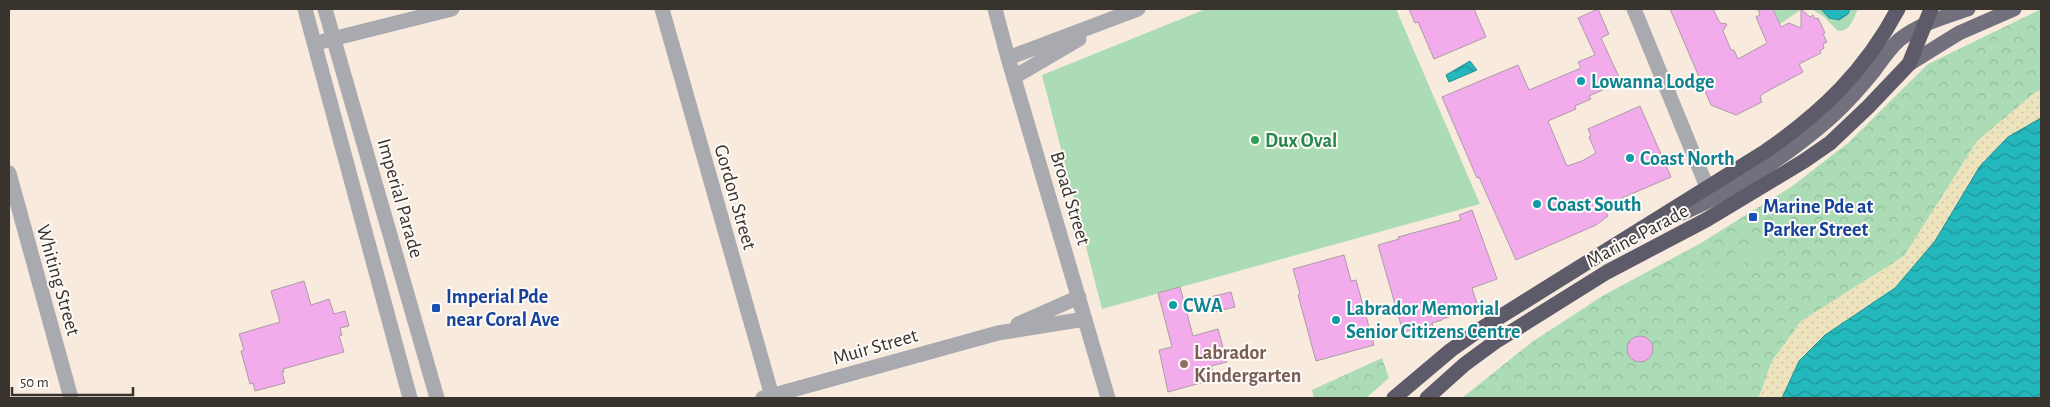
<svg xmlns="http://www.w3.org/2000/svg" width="2050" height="407" font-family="'Alegreya Sans',sans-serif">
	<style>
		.sand { fill: url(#sand-dots) }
		.park { fill: url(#park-crowns) }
		.pitch { fill: #abdcb5 }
		.water { fill: url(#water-waves); stroke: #2a9091 }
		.building { fill: #f3aceb; stroke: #aa9ca8 }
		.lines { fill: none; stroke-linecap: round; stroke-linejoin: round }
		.minor { stroke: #a9a9b0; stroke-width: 15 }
		.major { stroke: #71707c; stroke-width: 15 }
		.highway { stroke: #5d5b6a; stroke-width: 15 }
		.culture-dot { fill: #0f9aa8; stroke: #fdfaf7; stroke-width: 2 }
		.leisure-dot { fill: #2e9e5b; stroke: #fdfaf7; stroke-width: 2 }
		.transit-dot { fill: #1a4fb4; stroke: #fdfaf7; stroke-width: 2 }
		.education-dot { fill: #8d6e63; stroke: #fdfaf7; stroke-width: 2 }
		.labels { text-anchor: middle; stroke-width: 4; stroke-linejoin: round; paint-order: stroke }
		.culture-label { font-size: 20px; font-weight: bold; fill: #0d838f; stroke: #fdfaf7; text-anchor: start }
		.leisure-label { font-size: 20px; font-weight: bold; fill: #27864d; stroke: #fdfaf7; text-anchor: start }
		.street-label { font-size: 20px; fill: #39332e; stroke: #fdfaf7 }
		.transit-label { font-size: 20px; font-weight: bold; fill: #164399; stroke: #fdfaf7; text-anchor: start }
		.education-label { font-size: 20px; font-weight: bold; fill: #785e54; stroke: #fdfaf7; text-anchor: start }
	</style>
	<defs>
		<pattern id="sand-dots" width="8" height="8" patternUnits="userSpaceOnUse" patternTransform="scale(1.25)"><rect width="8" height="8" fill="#ede4be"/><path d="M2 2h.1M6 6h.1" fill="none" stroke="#ccc4a4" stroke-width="1.8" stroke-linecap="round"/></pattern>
		<pattern id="park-crowns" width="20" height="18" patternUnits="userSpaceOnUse" patternTransform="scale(1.25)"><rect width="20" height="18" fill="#abdcb5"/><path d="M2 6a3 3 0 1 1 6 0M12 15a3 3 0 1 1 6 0" fill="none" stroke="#94bd9c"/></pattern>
		<pattern id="water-waves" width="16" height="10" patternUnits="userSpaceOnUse" patternTransform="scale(1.25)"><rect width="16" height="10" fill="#23b8bc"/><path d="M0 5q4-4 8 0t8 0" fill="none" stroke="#1f9699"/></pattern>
	</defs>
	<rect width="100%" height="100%" fill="#f9eade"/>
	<path class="sand" d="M2041,90V118L2008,137L1980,166L1935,241L1895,288L1825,335L1799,361L1782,398H1754L1759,396L1772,361L1801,321L1904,256L1977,141L2034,93Z"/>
	<path class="park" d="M2041,9V90L2034,93L1977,141L1904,256L1801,321L1772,361L1759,396L1754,398H1462L1532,342L1604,295L1701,243L1791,187L1848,143L1928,64Z
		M1382,358L1389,378L1366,398H1314L1312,390Z"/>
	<path class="pitch" d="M1206,9H1396L1480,204L1102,309L1042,75Z
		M1773,9H1810L1799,11L1780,24Z
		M1811,9H1858C1853,19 1851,31 1838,31L1823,16Z
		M1762,236L1768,241L1769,245L1767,249L1712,283H1706L1703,275L1705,272Z"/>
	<path class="water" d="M1821,9H1850L1848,14L1839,20L1829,18Z
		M1470,61L1477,70L1449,82L1446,75Z
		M2041,118V398H1782L1799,361L1825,335L1895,288L1935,241L1980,166L2008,137Z"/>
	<path class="building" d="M1409,9H1474L1486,37L1434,59L1418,22L1415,23Z
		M1598,9L1609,34L1601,38L1619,77L1603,84L1605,89L1589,96L1591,99L1575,106L1576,109L1548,121L1567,166L1582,161L1596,153L1589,137L1591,136L1588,129L1640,106L1671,177L1622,198L1623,200L1604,209L1608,216L1596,225L1516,260L1479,177L1477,178L1442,97L1518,65L1529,90L1581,68L1578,62L1595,55L1578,18Z
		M1670,9H1713L1720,23L1727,24L1723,31L1731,50H1734L1738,59L1767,43L1756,17L1760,15L1758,9H1773L1781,27L1789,23L1801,28V9L1810,17L1813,15L1815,19L1818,18L1825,33L1823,34L1827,42L1823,44L1824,48L1820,51L1821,53L1799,64L1803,72L1764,93L1760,97L1762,102L1736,115L1711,105Z
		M1472,210L1497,279L1472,288L1477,304L1469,307L1470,311L1442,319V320L1432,323L1433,327L1416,331L1415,329L1403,332L1378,245L1399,239L1398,237L1461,220L1459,215Z
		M1344,255L1351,281L1356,280L1374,345L1316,361L1298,295L1300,294L1293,269Z
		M304,281L311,305L329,299L334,314L345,311L349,326L340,328L342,335L339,336L344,352L283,369L284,372H282L285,383L255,391L253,383L250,384L241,351L244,350L239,334L280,322L271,291Z
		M1180,287L1193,336L1218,329L1227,362L1211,366L1215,379L1168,392L1159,350L1172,347L1158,293Z
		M1231,292L1235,307L1214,312L1210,297Z
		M1627 349a13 13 0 1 1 26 0a13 13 0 1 1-26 0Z"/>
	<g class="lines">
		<path class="minor" d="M305,9L410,398
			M325,9L437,398
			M662,9L772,396
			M995,9L1008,58L1108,398
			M1634,9L1707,187
			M324,41L452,9
			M1008,58L1138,9
			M1014,77L1079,39
			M9,173L71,398
			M1018,324L1079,297
			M763,398L998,333L1085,319"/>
		<path class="major" d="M1909,64L1959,33L2014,9
			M1657,222C1715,204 1783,159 1829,119C1845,105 1859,89 1873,72C1881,61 1889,49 1899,40C1919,24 1944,17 1968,9"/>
		<path class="highway" d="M1394,398L1451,350L1482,328L1766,151C1822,112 1865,71 1898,9
			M1427,398L1465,364L1495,342L1607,272L1706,220L1804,161L1830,143L1868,107L1909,64L1931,9"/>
	</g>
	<g class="culture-dot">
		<circle cx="1581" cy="81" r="5"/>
		<circle cx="1630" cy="158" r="5"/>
		<circle cx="1537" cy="204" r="5"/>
		<circle cx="1173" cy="305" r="5"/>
		<circle cx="1336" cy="320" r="5"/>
	</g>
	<circle class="leisure-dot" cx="1255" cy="140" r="5"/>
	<g class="transit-dot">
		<rect x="1748" y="212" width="10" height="10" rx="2.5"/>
		<rect x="431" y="303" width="10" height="10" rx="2.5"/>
	</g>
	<circle class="education-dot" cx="1184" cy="364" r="5"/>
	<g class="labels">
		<g class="culture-label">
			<text x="1591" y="88">Lowanna Lodge</text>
			<text x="1640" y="165">Coast North</text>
			<text x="1547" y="211">Coast South</text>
			<text x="1183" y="312">CWA</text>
			<text x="1346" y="315">Labrador Memorial<tspan x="1346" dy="23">Senior Citizens Centre</tspan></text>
		</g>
		<g class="leisure-label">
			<text x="1265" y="147">Dux Oval</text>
		</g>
		<g class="street-label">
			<text transform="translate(736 197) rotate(74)" y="7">Gordon Street</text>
			<text transform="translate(401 198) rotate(74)" y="7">Imperial Parade</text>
			<text transform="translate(1071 198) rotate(73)" y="7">Broad Street</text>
			<text transform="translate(1637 235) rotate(-28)" y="7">Marine Parade</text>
			<text transform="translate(59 280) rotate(74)" y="7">Whiting Street</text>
			<text transform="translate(875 346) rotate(-16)" y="7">Muir Street</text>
		</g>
		<g class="transit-label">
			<text x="1763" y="213">Marine Pde at<tspan x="1763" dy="23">Parker Street</tspan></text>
			<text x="446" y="303">Imperial Pde<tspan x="446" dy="23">near Coral Ave</tspan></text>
		</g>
		<g class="education-label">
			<text x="1194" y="359">Labrador<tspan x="1194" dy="23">Kindergarten</tspan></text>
		</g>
	</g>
	<rect width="2050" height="407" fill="none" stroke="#39332e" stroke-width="20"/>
	<path d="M12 387v8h121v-8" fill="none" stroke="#39332e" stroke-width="2.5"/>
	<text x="20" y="387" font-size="15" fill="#39332e" stroke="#fdfaf7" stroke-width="4" paint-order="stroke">50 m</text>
</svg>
